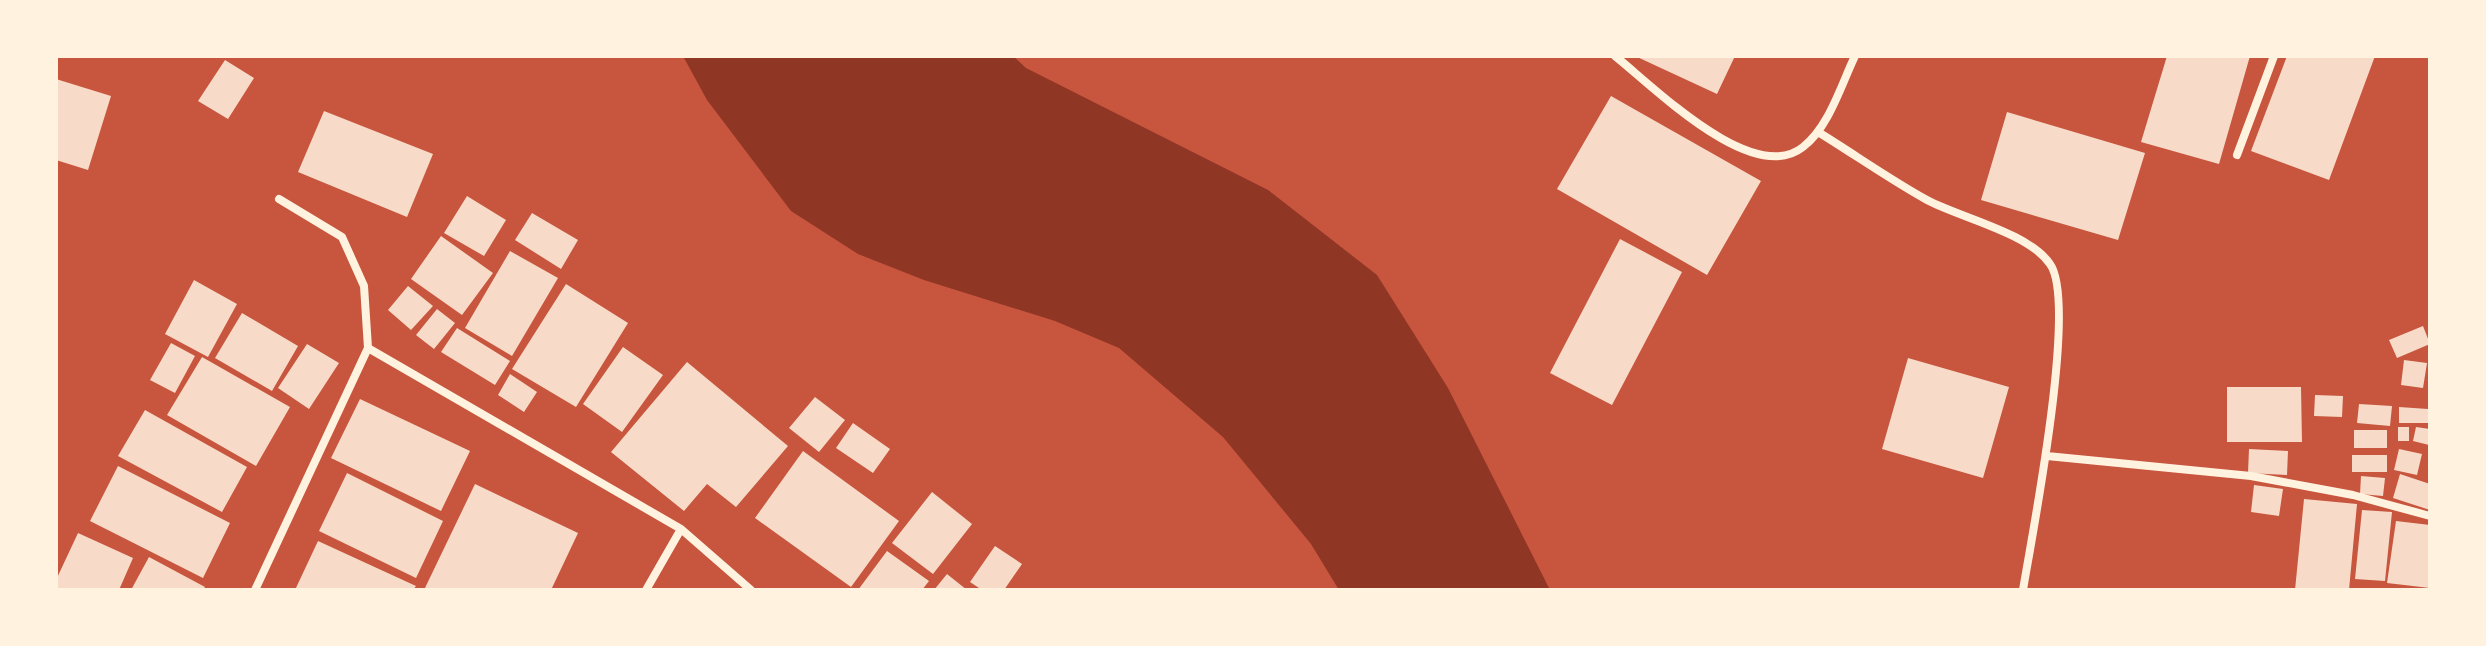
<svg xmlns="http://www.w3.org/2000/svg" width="2486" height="646" font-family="'DejaVu Sans',sans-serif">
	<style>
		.water { fill: #8f3625 }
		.building { fill: #f7dbc8 }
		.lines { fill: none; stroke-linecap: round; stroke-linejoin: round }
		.minor { stroke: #fff3e0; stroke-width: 8 }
	</style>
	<rect width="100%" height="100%" fill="#c8553d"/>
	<path class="water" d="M683,56H1013L1026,68L1268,190L1377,275L1448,388L1550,590H1339L1311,544L1223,437L1119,348L1055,321L924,280L858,254L791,211L707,100Z"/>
	<path class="building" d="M1635,56H1735L1717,94Z
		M2167,56H2250L2219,164L2141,142Z
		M2287,56H2375L2329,180L2251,151Z
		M225,60L254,78L228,119L198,101Z
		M56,79L111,96L88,170L56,160Z
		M1611,96L1761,181L1707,275L1557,189Z
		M324,111L433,154L407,217L298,172Z
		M2007,112L2145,153L2118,240L1981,200Z
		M467,196L506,220L484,256L444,233Z
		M532,213L578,240L561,269L515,240Z
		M441,236L493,273L462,315L411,279Z
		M1620,239L1682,272L1612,405L1550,373Z
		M510,251L558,278L512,356L465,328Z
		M194,280L237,304L208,357L165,334Z
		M566,284L628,323L576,407L512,369Z
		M408,286L433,306L411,330L388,310Z
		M437,309L455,323L434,349L416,335Z
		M242,313L298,346L272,391L215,358Z
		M2423,326L2430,344L2397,358L2389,340Z
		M457,328L510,361L495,385L441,352Z
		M171,343L195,356L175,393L150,380Z
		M307,344L339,363L309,409L278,388Z
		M623,347L663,375L622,432L583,404Z
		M202,357L290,407L256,466L167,415Z
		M1908,358L2009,387L1983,478L1882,449Z
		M2404,360L2427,363L2423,388L2401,385Z
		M687,362L788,446L736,507L707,484L684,511L611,452Z
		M510,374L537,392L524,412L498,395Z
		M2227,387H2301L2302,442H2227Z
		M2315,395L2343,396L2342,417L2314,416Z
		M815,397L845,420L819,452L789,428Z
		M360,399L470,451L441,511L331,458Z
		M2359,404L2392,406L2390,426L2357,423Z
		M2399,407L2428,409V423H2399Z
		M145,410L247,467L222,512L118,456Z
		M853,423L890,449L873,473L836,448Z
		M2398,427H2409V441H2398Z
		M2416,427L2430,429L2429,445L2413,441Z
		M2354,430H2387V448H2354Z
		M2249,449L2288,451L2287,475L2248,473Z
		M2399,449L2422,454L2417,475L2394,470Z
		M803,451L899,521L851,587L755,518Z
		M2352,455H2387V472H2352Z
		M118,466L230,523L203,578L90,521Z
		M347,473L443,521L416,578L319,531Z
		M2400,474L2430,484V510L2393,498Z
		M2361,476L2385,478L2383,496L2360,494Z
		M475,484L578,533L551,590H424Z
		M2254,485L2283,489L2279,516L2251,512Z
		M932,492L972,524L933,574L892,543Z
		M2304,499L2357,504L2349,590H2295Z
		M2362,510L2392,512L2385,581L2355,579Z
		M2396,521L2430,525V588L2387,583Z
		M78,533L133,558L119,590H56V580Z
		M318,541L416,586L413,590H295Z
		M995,546L1022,564L1004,590H982L970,582Z
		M887,551L929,581L922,590H858Z
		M149,557L205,587L203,590H131Z
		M947,574L967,590H934Z"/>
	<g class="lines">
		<path class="minor" d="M1615,56C1654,87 1753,187 1803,147C1829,127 1841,85 1855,56
			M1818,132C1854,154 1889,179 1927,200C1961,218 2029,233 2050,264C2078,303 2032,535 2023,590
			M2237,155L2274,56
			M368,348L681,529L751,590
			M2047,456L2251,476L2353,495L2430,516
			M255,590L368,348L364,286L342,237L279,199
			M646,590L681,529"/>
	</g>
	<rect width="2486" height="646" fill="none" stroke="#fff3e0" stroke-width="116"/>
</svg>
